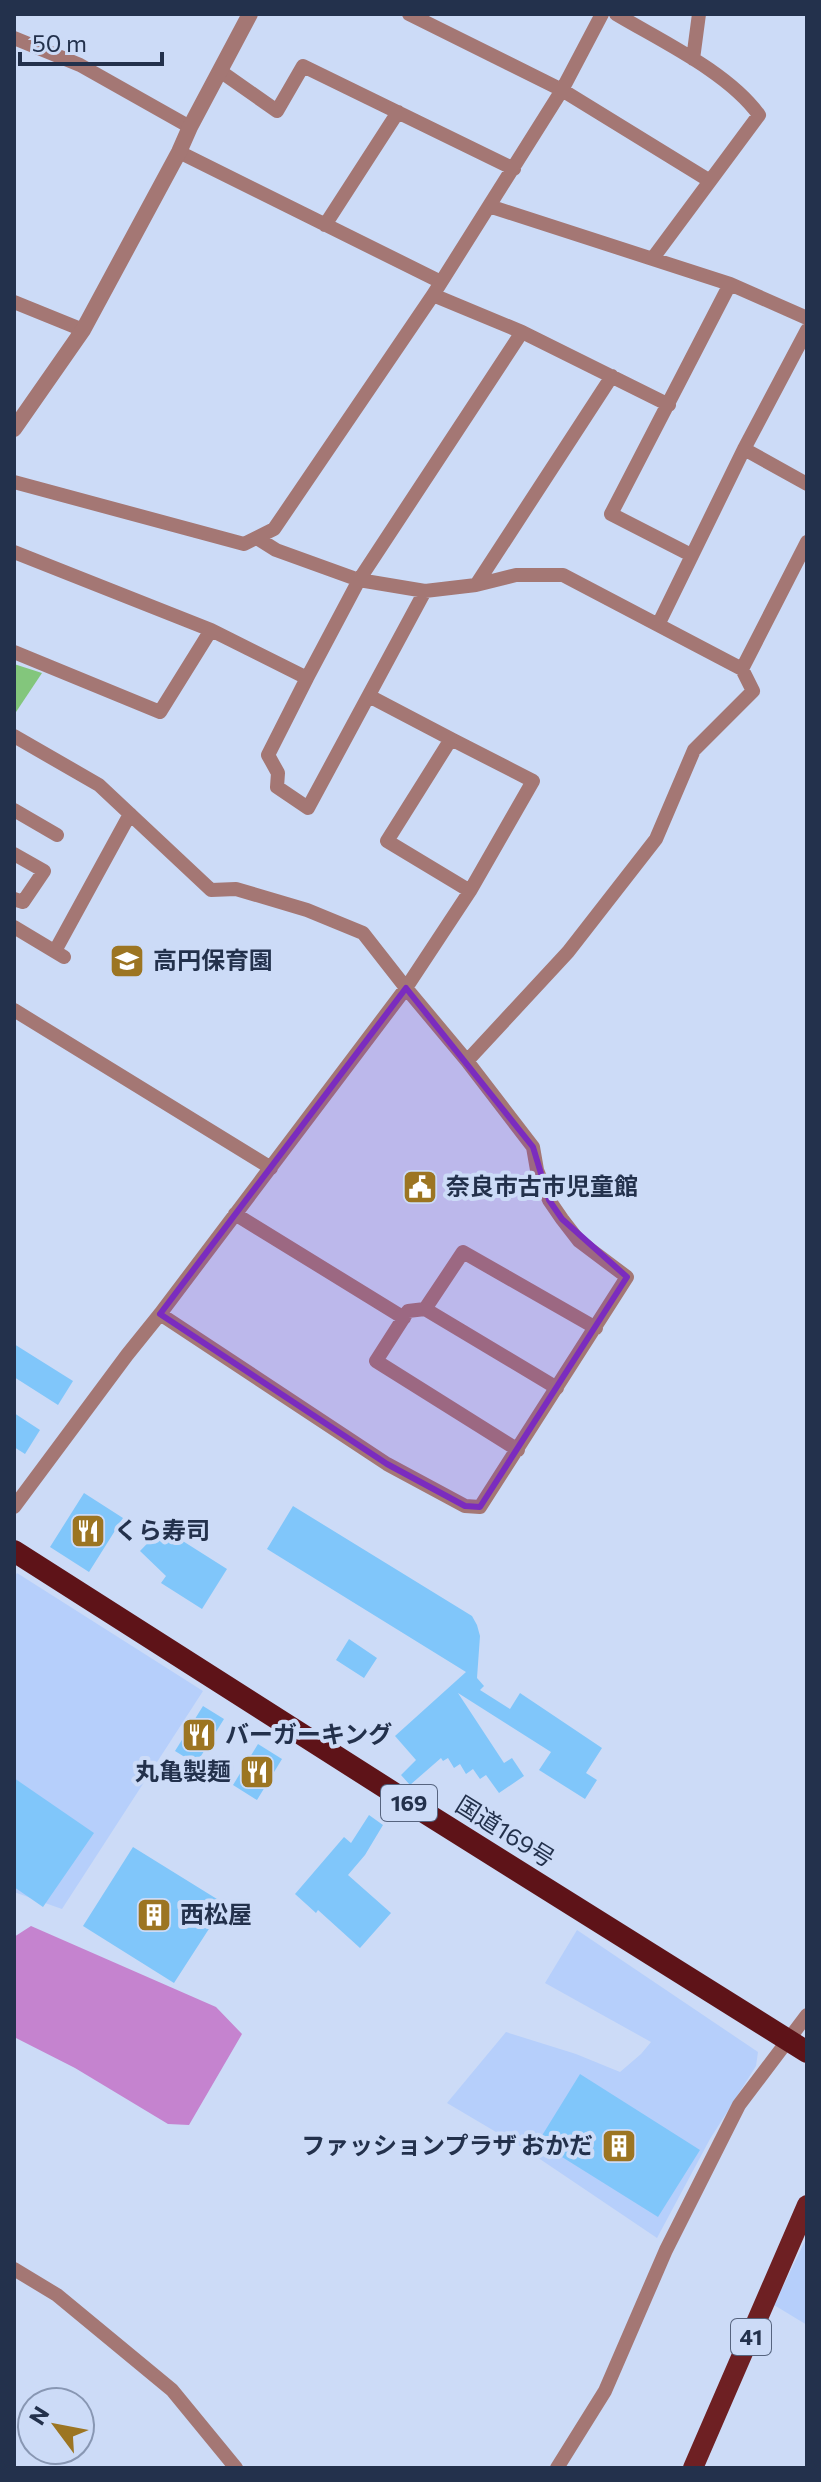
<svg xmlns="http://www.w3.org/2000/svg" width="821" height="2482" font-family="Commissioner,'Noto Sans JP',sans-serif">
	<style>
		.built { fill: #b6cffb }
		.green { fill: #83c67c }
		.water { fill: #c583cf }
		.building { fill: #80c6fa }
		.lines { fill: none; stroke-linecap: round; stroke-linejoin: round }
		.minor { stroke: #a47774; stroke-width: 14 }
		.tertiary { stroke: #a47774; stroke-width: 16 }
		.primary { stroke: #6e2023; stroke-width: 20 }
		.trunk { stroke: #5e1318; stroke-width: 22 }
		.marked { fill: #7b2cbf; fill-opacity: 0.2; stroke: #7b2cbf; stroke-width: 6; stroke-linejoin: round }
		.labels { text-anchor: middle; stroke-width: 8; stroke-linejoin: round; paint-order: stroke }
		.shield { fill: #ccdbf7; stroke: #56647f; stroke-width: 2 }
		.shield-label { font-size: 22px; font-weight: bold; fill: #23314c }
		.poi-label { font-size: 24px; font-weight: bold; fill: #23314c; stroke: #ccdbf7; text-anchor: start }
		.street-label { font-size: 24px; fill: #23314c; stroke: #ccdbf7 }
	</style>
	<rect width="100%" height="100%" fill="#ccdbf7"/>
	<path class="built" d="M17,1573L203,1691L62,1909L14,1892V1578Z
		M577,1930L758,2052L756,2066L710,2139L657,2238L525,2149L447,2103L506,2032L576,2054L620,2072L641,2054L651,2042L545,1983Z
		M807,2237V2325L774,2305Z"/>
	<path class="green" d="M14,664L42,673L14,715Z"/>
	<path class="water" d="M31,1926L216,2007L242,2034L189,2125L168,2124L75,2068L14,2037V1937Z"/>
	<path class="building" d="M14,1344L73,1381L58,1405L14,1377Z
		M14,1413L40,1430L25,1454L14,1447Z
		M84,1493L123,1518L89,1572L50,1547Z
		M293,1506L472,1616L477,1625L480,1636L477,1678L484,1686L480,1690L510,1709L520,1693L602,1748L586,1773L597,1780L585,1799L539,1770L551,1752L458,1693L504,1763L512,1758L524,1776L499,1793L486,1775L480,1779L473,1769L466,1774L460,1764L454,1768L448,1758L443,1761L441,1758L410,1785L401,1775L416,1760L395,1736L466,1672L267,1549Z
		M165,1525L178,1538L227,1569L202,1609L161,1583L166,1576L140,1551Z
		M349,1639L377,1658L364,1678L336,1660Z
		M203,1706L224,1719L196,1764L175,1751Z
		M258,1744L282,1759L257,1800L233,1785Z
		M14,1778L94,1833L43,1907L14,1887Z
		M369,1815L383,1825L365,1855L348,1875L391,1913L360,1948L318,1910L316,1913L295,1894L344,1837L351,1843Z
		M133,1847L225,1904L174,1983L83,1926Z
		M580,2074L700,2150L658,2217L538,2142Z"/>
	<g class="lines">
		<path class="minor" d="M409,14L562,90L710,181
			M616,14C661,41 728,72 759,115L653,258
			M14,38L80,65L190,127
			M693,59L699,14
			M220,71L277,111L303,66L514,169
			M179,152L441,282
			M489,206L562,90L602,14
			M325,225L398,112
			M433,295L522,332L669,405
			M14,302L83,330
			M744,449L807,484
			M14,482L244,544L274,529L433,295L489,206L730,284L807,318
			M257,538L276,550L359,580L425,591L476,585L516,575H563L742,669
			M14,552L211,630L307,678L268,755L278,773L277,787L308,808L425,591
			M691,555L611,514L730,284
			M476,585L612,376
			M658,625L744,449L807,330
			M14,652L160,712L211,630
			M307,678L359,580L522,332
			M369,696L451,739
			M14,736L99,785L211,890L236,889L307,910L363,933L406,988L470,891L533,781L451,739L387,841L470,891
			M14,810L57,835
			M14,854L44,871L23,902L14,899
			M14,927L64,957
			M55,951L130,814
			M14,1010L271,1168
			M235,1214L404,1318
			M425,1309L557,1388
			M160,1314L387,1464L465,1506L480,1507L627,1277L579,1241L562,1219L549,1200L537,1170L533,1147L467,1061
			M518,1450L376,1361L408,1311L425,1309L463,1252L596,1328
			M14,1507L127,1355L160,1314L406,988L467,1061L568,952L656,839L694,750L753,691L742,669L807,542
			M14,2269L57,2295L172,2390L236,2468
			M557,2468L605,2391L666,2250L739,2105L807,2015"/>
		<path class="tertiary" d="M14,429L83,330L179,152L190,127L250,14"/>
		<path class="primary" d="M693,2468L807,2205"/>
		<path class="trunk" d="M14,1551L400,1797L807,2052"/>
	</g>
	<path class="marked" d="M406,988L533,1147L549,1200L562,1219L627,1277L480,1507L465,1506L387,1464L160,1314Z"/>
	<defs>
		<g id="school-square" transform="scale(1.8)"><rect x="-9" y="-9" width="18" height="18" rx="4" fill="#9c7522" stroke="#ccdbf7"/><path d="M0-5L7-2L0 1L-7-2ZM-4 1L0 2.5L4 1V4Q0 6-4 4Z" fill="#fff"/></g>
		<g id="civic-square" transform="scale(1.8)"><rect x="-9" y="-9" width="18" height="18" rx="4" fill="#9c7522" stroke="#ccdbf7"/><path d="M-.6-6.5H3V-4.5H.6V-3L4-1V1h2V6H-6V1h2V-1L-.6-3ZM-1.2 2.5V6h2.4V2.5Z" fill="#fff"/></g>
		<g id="restaurant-square" transform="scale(1.8)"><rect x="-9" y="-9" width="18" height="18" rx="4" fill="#9c7522" stroke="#ccdbf7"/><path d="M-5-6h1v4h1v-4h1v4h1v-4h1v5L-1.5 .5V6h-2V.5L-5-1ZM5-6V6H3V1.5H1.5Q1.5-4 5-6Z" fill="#fff"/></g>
		<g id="building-square" transform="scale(1.8)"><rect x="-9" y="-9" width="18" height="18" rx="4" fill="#9c7522" stroke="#ccdbf7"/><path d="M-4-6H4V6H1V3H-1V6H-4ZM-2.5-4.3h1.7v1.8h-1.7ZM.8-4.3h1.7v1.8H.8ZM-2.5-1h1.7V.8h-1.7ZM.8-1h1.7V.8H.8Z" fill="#fff"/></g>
	</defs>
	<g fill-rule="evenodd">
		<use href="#school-square" x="127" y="961"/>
		<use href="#civic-square" x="420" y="1187"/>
		<use href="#restaurant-square" x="88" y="1531"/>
		<use href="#restaurant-square" x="199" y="1735"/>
		<use href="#restaurant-square" x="257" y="1772"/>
		<use href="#building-square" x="154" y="1915"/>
		<use href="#building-square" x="619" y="2146"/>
	</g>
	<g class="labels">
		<g class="shield">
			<rect x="381" y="1785" width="56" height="36" rx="6"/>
			<rect x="731" y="2319" width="40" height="36" rx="6"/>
		</g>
		<g class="shield-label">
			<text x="409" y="1811">169</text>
			<text x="751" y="2345">41</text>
		</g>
		<g class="poi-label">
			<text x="153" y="969">高円保育園</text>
			<text x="446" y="1195">奈良市古市児童館</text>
			<text x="114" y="1539">くら寿司</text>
			<text x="225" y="1743">バーガーキング</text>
			<text x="231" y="1780" text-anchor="end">丸亀製麺</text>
			<text x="180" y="1923">西松屋</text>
			<text x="593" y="2154" text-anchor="end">ファッションプラザ おかだ</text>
		</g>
		<g class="street-label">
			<text transform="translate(505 1832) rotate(32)" y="8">国道169号</text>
		</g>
	</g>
	<rect width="821" height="2482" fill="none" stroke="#23314c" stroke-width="32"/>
	<g transform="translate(56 2426) rotate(302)"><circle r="38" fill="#ccdbf7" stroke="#8897b3" stroke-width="2"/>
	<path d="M0-6L14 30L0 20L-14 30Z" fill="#9c7522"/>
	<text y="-12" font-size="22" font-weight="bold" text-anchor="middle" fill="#23314c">N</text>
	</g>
	<path d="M20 52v12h142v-12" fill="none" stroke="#23314c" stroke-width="4"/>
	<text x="32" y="52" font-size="24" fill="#23314c" stroke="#ccdbf7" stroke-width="6" paint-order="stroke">50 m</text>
</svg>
